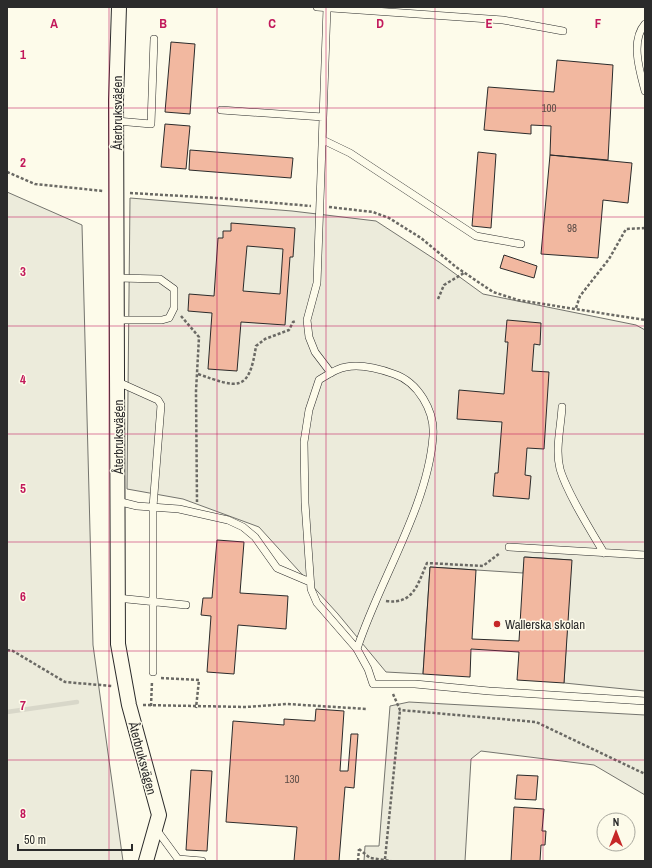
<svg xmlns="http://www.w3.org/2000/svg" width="652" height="868" font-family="'Archivo Narrow',sans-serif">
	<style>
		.green { fill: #ecebdb; stroke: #74746e }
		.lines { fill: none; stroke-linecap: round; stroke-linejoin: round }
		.stream { stroke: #d8d7c9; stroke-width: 4.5 }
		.building { fill: #f2b8a0; stroke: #2b2b2b; fill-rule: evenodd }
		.lane-casing { stroke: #2b2b2b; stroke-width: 8 }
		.street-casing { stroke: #2b2b2b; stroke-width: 16 }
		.path { stroke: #6a6964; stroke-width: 2.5; stroke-dasharray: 3 2; stroke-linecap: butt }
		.lane { stroke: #fdfbea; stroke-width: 7 }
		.street { stroke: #fdfbea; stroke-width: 14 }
		.grid { fill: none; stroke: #c2185b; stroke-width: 1; stroke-opacity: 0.55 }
		.poi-dot { fill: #c62828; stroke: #fdfbea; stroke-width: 1.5 }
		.labels { text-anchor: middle; stroke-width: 3; stroke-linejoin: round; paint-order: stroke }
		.number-label { font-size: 11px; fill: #5d4e48 }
		.street-label { font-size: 13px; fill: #2b2b2b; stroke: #fdfbea }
		.poi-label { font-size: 13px; fill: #2b2b2b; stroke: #fdfbea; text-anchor: start }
		.grid-label { font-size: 13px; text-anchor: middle; font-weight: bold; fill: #c2185b; stroke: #fdfbea; stroke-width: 3; stroke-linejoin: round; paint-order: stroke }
	</style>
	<rect width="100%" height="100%" fill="#fdfbea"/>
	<path class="green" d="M7,192L82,225L93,645L123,861H7Z
		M130,198L292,211L376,221L439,262L483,294L636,325L645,330V691L564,683L571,560L525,557L523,573L430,567L423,674L386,672L338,614L259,527L183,499L127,489Z
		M409,702L645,715V795L594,765L481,751L471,759L465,861H364L365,846H379L390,706Z"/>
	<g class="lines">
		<path class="stream" d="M7,712L77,702"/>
	</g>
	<path class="building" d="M171,42L195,44L190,114L165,112Z
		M557,60L613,65L608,160L550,155L551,126L531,125V134L484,130L488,87L554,92Z
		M165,124L190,126L186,169L161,167Z
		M190,150L293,158L291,178L189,170Z
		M478,152L496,154L491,228L472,226Z
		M550,155L632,163L628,203L603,200L598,258L541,254Z
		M231,223L295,228L293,257H290L285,325L241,322L237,371L208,369L212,313L188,311L189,294L214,296L218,238H223V231H231ZM247,246L283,249L280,294L243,291Z
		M504,255L537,266L534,278L500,268Z
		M507,320L541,323L540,345L534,344L532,371L549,372L544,449L527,448L525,475L531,476L529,499L493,496L495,473H498L502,422L457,419L459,390L504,394L508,342H505Z
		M217,540L244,542L240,593L288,596L286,629L238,625L234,674L207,672L211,616L201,615L203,598H212Z
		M524,557L572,560L564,683L517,680L519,652L471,649L470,677L423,674L430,567L476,570L472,639L519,641Z
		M316,709L344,711L340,771H348L351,734H358L354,788L345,787L339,861H294L297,827L226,822L233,721L284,725V719L315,721Z
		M191,770L212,771L207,851L186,850Z
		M517,775L538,776L536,800L515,799Z
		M514,807L544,809L542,831H546L545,845H541L540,861H511Z"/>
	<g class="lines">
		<g class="lane-casing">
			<path id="lane" d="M317,7L503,20L563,31
				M327,8L317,283L307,320L309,337L315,352L331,373
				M645,24C630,41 640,72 645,91
				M221,110L323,117
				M117,121L151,124L154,39
				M323,140L350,153L476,236L521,244
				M118,278L160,279L174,289V308L169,318L162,320H118
				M118,382L158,400L161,405L153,507V672
				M562,407C561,426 555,450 560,469C567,493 591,531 604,553
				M117,501L137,506L179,509L228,520L243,527L255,537L277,568L310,582
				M509,547L645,555
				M117,598L186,605
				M357,649C379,581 428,506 433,436C435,411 418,382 394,374C380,369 361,364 346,367C337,368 327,375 319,380L309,410L304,442L305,503L311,589L317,603L357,649L368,669L373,684H415L489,691L645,701
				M156,829L178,859L202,861"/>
		</g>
		<g class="street-casing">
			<path id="street" d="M119,7L116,100L118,644L129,705L159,815L146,861"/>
		</g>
		<path class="path" d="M7,172L35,184L103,191
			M130,193L217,198L311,206
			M329,207L373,212L389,218L421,238L456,267L493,292L518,300L645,320
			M438,299L444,285L464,273
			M576,308L580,296L609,259L626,229L645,228
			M181,316L199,337L196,391L197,502
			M198,374C238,388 249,393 256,346L265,339L289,330L293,322L296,321
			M386,601C414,605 418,583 427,563L483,566L500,553
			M7,650L13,651L65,682L112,686
			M161,678L199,680L196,708
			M393,694L400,710L536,722L645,774
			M143,705L246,707L287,704L367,709
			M151,706L152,681
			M359,849L370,858L391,861
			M385,859L400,710
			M358,861L359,849"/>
		<use href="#lane" class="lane"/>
		<use href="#street" class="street"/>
	</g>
	<path class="grid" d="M109,7V861M217,7V861M326,7V861M435,7V861M543,7V861M7,108H645M7,217H645M7,326H645M7,434H645M7,542H645M7,651H645M7,760H645"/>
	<circle class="poi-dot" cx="497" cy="624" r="4"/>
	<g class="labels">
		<g class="number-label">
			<text x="549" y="112">100</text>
			<text x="572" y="232">98</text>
			<text x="292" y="783">130</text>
		</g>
		<g class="street-label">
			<text transform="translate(117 113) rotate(-90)" y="5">Återbruksvägen</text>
			<text transform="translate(118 437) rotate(-90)" y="5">Återbruksvägen</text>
			<text transform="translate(143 758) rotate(75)" y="5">Återbruksvägen</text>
		</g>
		<g class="poi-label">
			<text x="505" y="629">Wallerska skolan</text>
		</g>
	</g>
	<g class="grid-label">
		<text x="54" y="28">A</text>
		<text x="163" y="28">B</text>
		<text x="272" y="28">C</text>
		<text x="380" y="28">D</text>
		<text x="489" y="28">E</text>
		<text x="598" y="28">F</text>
		<text x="23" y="59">1</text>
		<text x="23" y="167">2</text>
		<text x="23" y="276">3</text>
		<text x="23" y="384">4</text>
		<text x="23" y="493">5</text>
		<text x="23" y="601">6</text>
		<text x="23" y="710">7</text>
		<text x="23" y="818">8</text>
	</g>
	<rect width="652" height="868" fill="none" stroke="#2b2b2b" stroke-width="16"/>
	<g transform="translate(616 832)"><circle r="19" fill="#fdfbea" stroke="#a9a89e"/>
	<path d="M0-3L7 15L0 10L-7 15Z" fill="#c62828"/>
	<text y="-6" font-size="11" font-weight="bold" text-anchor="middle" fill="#2b2b2b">N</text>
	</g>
	<path d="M18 844v6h114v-6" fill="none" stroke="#2b2b2b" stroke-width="2"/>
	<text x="24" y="844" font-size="12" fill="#2b2b2b" stroke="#fdfbea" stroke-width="3" paint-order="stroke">50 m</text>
</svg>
